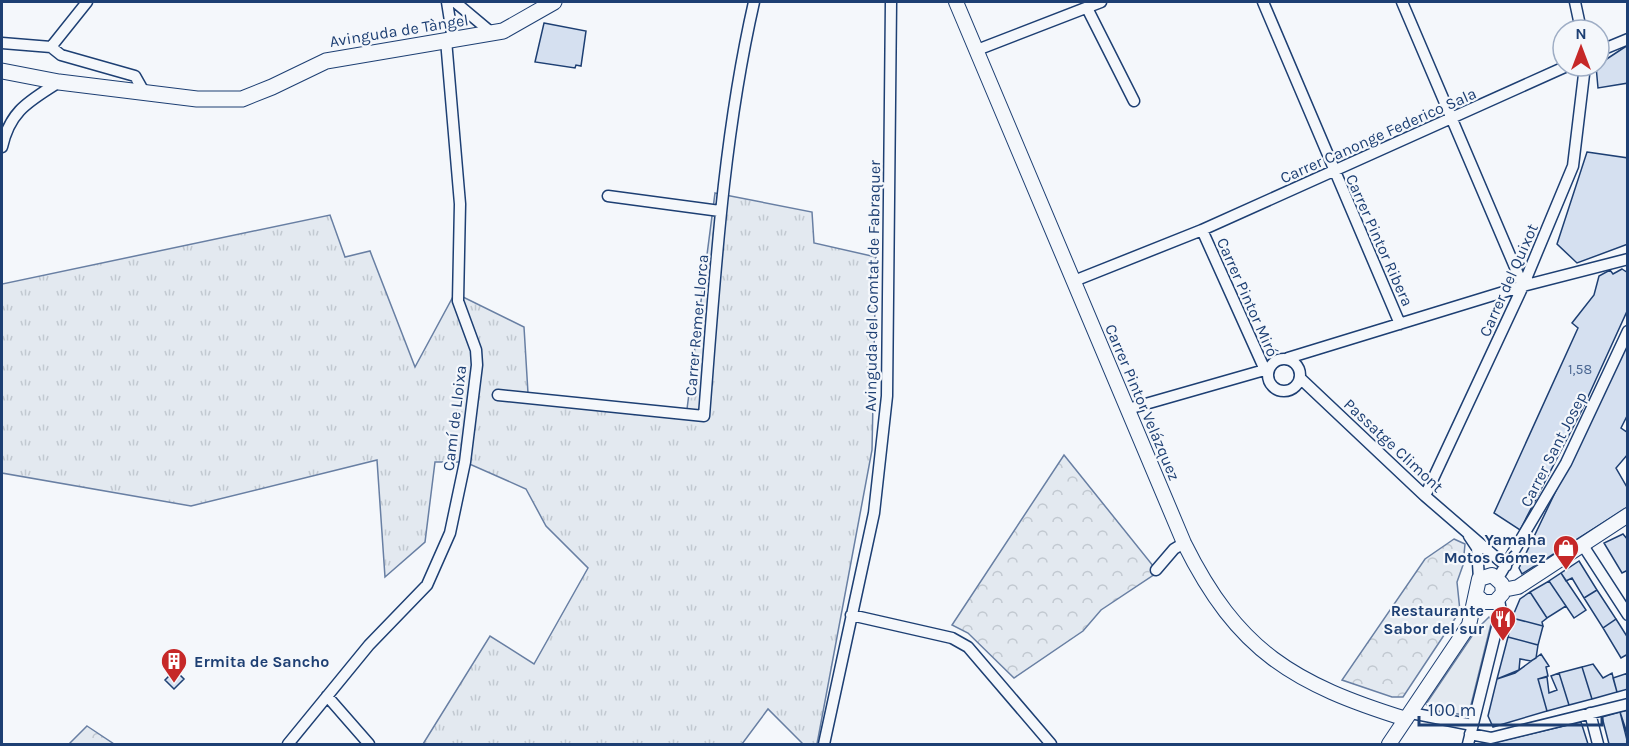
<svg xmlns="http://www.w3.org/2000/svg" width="1629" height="746" font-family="Karla,sans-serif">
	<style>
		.grass { fill: url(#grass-tufts); stroke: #687fa3; stroke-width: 1.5 }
		.park { fill: url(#park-crowns); stroke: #687fa3; stroke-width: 1.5 }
		.garden { fill: #e3e9f0; stroke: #687fa3; stroke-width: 1.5 }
		.building { fill: #d5e0f0; stroke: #1d3f73; stroke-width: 1.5 }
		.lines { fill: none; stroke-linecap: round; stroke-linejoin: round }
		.minor-casing { stroke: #1d3f73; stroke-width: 13 }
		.tertiary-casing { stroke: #1d3f73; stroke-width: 16 }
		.secondary-casing { stroke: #1d3f73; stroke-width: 17 }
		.minor { stroke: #f4f7fb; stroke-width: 10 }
		.tertiary { stroke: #f4f7fb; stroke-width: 14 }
		.secondary { stroke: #f4f7fb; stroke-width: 15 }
		.labels { text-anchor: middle; stroke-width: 4.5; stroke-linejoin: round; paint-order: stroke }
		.number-label { font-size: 14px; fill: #4b6792 }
		.street-label { font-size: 16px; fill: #1d3f73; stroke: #f4f7fb }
		.poi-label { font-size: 16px; font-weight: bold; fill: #1d3f73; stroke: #f4f7fb; text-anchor: end }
	</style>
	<defs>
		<pattern id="grass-tufts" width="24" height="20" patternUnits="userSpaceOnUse" patternTransform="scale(1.5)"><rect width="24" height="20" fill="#e3e9f0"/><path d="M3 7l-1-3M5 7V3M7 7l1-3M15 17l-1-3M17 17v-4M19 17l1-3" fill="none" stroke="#c2c9d1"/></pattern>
		<pattern id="park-crowns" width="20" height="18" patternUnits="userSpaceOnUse" patternTransform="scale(1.5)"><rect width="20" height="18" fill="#e3e9f0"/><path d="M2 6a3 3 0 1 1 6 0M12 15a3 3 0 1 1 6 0" fill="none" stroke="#c2c9d1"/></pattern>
	</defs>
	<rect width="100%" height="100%" fill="#f4f7fb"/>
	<path class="grass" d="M715,193L812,212L814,243L876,257L872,450L817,744H803L768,709L742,744H423L490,636L534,664L588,568L546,526L526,489L465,462H435L425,542L385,577L377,460L191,506L2,473V284L330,215L345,257L370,251L415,367L455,293L524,327L528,393L625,407L687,409Z"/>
	<path class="park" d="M1064,455L1158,572L1101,610L1083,631L1014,678L968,633L952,625Z
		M1454,539L1465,544L1463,565L1457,582L1460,611L1403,697H1392L1342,680L1425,559Z
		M87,726L114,744H69Z"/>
	<path class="garden" d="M1489,617L1492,620L1470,709L1465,715L1431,710L1426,704L1476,630Z"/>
	<path class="building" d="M544,23L586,31L581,66L576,65L575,68L535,62Z
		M1628,45V83L1598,88L1596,66Z
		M1587,152L1628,158V244L1577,263L1557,244Z
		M1622,269L1628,273V309L1582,410L1520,530L1494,513L1578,328L1572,323L1594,295L1599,276L1610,270L1613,274Z
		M1628,340V414L1621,428L1628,433V454L1616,468L1628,489V507L1522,574L1519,568Z
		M1623,534L1628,540V570L1622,573L1604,543Z
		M1579,561L1597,590L1584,598L1572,578L1566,581L1561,573Z
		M1561,573L1586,610L1574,618L1549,581Z
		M1549,581L1566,606L1547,618L1530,592Z
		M1597,590L1616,619L1603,628L1584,598Z
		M1530,592L1547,618L1542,622L1543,626L1512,618L1520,599Z
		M1512,618L1543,626L1538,645L1508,637Z
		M1616,619L1628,638V654L1621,658L1603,628Z
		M1508,637L1538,645L1536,658L1531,661L1520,659L1519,670L1497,679Z
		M1541,654L1549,666L1546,667L1548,676L1538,679L1547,711L1493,727L1488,716L1497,679L1515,673Z
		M1593,664L1603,678L1612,673L1617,692L1592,699L1582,667Z
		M1582,667L1592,699L1569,705L1559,673Z
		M175,670L184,679L174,689L165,680Z
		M1559,673L1569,705L1547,711L1538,679L1547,677L1549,693L1557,690L1551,676Z
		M1628,673V689L1617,692L1613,678Z
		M1628,710V733H1627L1620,712Z
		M1620,712L1628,744H1609L1602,717Z
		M1581,722L1588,744H1488Z"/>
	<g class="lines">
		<g class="minor-casing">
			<path id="minor" d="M447,2L453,40
				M455,2L492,33
				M1263,2L1400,324
				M1402,2L1523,286
				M1575,2L1581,30
				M1087,8L1134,101
				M2,43L51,47L61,55L135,76L144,92
				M51,47L87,2
				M977,50L1101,2
				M1599,51L1628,39
				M2,147C10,110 30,101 59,82
				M608,196L720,211
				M1202,230L1265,370
				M1074,281L1202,230L1567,66
				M1288,358L1523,286L1628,259
				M1268 375a16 16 0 1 1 32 0a16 16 0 1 1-32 0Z
				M1300,378L1425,496L1506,566
				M498,395L704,416C715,276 723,138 754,2
				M1128,409L1268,369
				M1425,496L1523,286L1573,166L1585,66
				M1469,536L1477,548L1479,579
				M1582,544L1628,615
				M1156,570L1174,549L1184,543
				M1498,578L1566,463L1628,331
				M851,615L952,638L968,647L1051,744
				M327,696L369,744
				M1411,713L1472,725
				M1590,713L1598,744
				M1470,734L1491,738L1628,704
				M288,744L369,645L427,585L450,533L465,462L477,365L476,350L458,301L460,204L446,40
				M824,744L874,513L887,396L891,2
				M1468,744L1501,611L1499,600"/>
		</g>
		<g class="tertiary-casing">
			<path id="tertiary" d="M956,2L1184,543C1238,652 1294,684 1406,719
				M1503,590L1518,587L1628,515
				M1389,744L1469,625L1479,579L1492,575L1502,584L1503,593L1495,602H1484L1476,595"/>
		</g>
		<g class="secondary-casing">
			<path id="secondary" d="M2,71L59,82L197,99H242L272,87L326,61L503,31L554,2"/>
		</g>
		<use href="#minor" class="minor"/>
		<use href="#tertiary" class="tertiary"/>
		<use href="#secondary" class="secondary"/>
	</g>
	<defs>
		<g id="shop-pin" transform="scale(1.35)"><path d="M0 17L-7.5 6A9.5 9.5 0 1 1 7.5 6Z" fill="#c62828" stroke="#f4f7fb"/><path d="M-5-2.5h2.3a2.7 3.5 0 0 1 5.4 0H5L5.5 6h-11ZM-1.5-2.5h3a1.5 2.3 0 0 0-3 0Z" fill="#fff"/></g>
		<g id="restaurant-pin" transform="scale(1.35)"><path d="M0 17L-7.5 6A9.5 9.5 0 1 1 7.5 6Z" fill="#c62828" stroke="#f4f7fb"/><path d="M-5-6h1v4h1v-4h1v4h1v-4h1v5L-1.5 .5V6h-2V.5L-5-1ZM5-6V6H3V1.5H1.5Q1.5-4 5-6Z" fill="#fff"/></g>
		<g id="building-pin" transform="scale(1.35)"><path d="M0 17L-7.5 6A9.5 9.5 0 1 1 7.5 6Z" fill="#c62828" stroke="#f4f7fb"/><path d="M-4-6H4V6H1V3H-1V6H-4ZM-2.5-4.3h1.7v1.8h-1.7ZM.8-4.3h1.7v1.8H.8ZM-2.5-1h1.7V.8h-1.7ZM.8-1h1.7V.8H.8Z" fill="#fff"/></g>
	</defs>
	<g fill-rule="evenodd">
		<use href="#shop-pin" x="1566" y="548"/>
		<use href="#restaurant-pin" x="1503" y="619"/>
		<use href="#building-pin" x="174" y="661"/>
	</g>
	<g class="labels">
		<g class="number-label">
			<text x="1580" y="374">1,58</text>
		</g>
		<g class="street-label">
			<text transform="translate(399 30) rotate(-9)" y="6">Avinguda de Tàngel</text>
			<text transform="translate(1378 135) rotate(-24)" y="6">Carrer Canonge Federico Sala</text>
			<text transform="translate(1380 240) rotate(66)" y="6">Carrer Pintor Ribera</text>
			<text transform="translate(1508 280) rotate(-66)" y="6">Carrer del Quixot</text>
			<text transform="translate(872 286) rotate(-89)" y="6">Avinguda del Comtat de Fabraquer</text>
			<text transform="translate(1248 297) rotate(66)" y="6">Carrer Pintor Miró</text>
			<text transform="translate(696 325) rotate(-85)" y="6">Carrer Remer Llorca</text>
			<text transform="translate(1143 402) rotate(67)" y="6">Carrer Pintor Velázquez</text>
			<text transform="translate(454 418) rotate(-83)" y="6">Camí de Lloixa</text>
			<text transform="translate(1394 445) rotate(43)" y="6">Passatge Climont</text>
			<text transform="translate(1553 449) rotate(-63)" y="6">Carrer Sant Josep</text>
		</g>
		<g class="poi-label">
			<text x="1546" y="545">Yamaha<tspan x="1546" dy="18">Motos Gómez</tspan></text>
			<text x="1484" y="616">Restaurante<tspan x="1484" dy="18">Sabor del sur</tspan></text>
			<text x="194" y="667" text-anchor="start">Ermita de Sancho</text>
		</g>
	</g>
	<rect width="1629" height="746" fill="none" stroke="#1d3f73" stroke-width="6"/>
	<g transform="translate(1581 48)"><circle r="28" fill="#f4f7fb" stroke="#9eadc5" stroke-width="1.5"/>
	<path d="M0-4.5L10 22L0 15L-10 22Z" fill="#c62828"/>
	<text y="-9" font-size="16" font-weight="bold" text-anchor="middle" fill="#1d3f73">N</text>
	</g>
	<path d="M1419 716v9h183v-9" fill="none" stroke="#1d3f73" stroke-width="3"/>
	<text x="1428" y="716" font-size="18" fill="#1d3f73" stroke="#f4f7fb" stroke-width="4.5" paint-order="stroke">100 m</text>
</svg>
